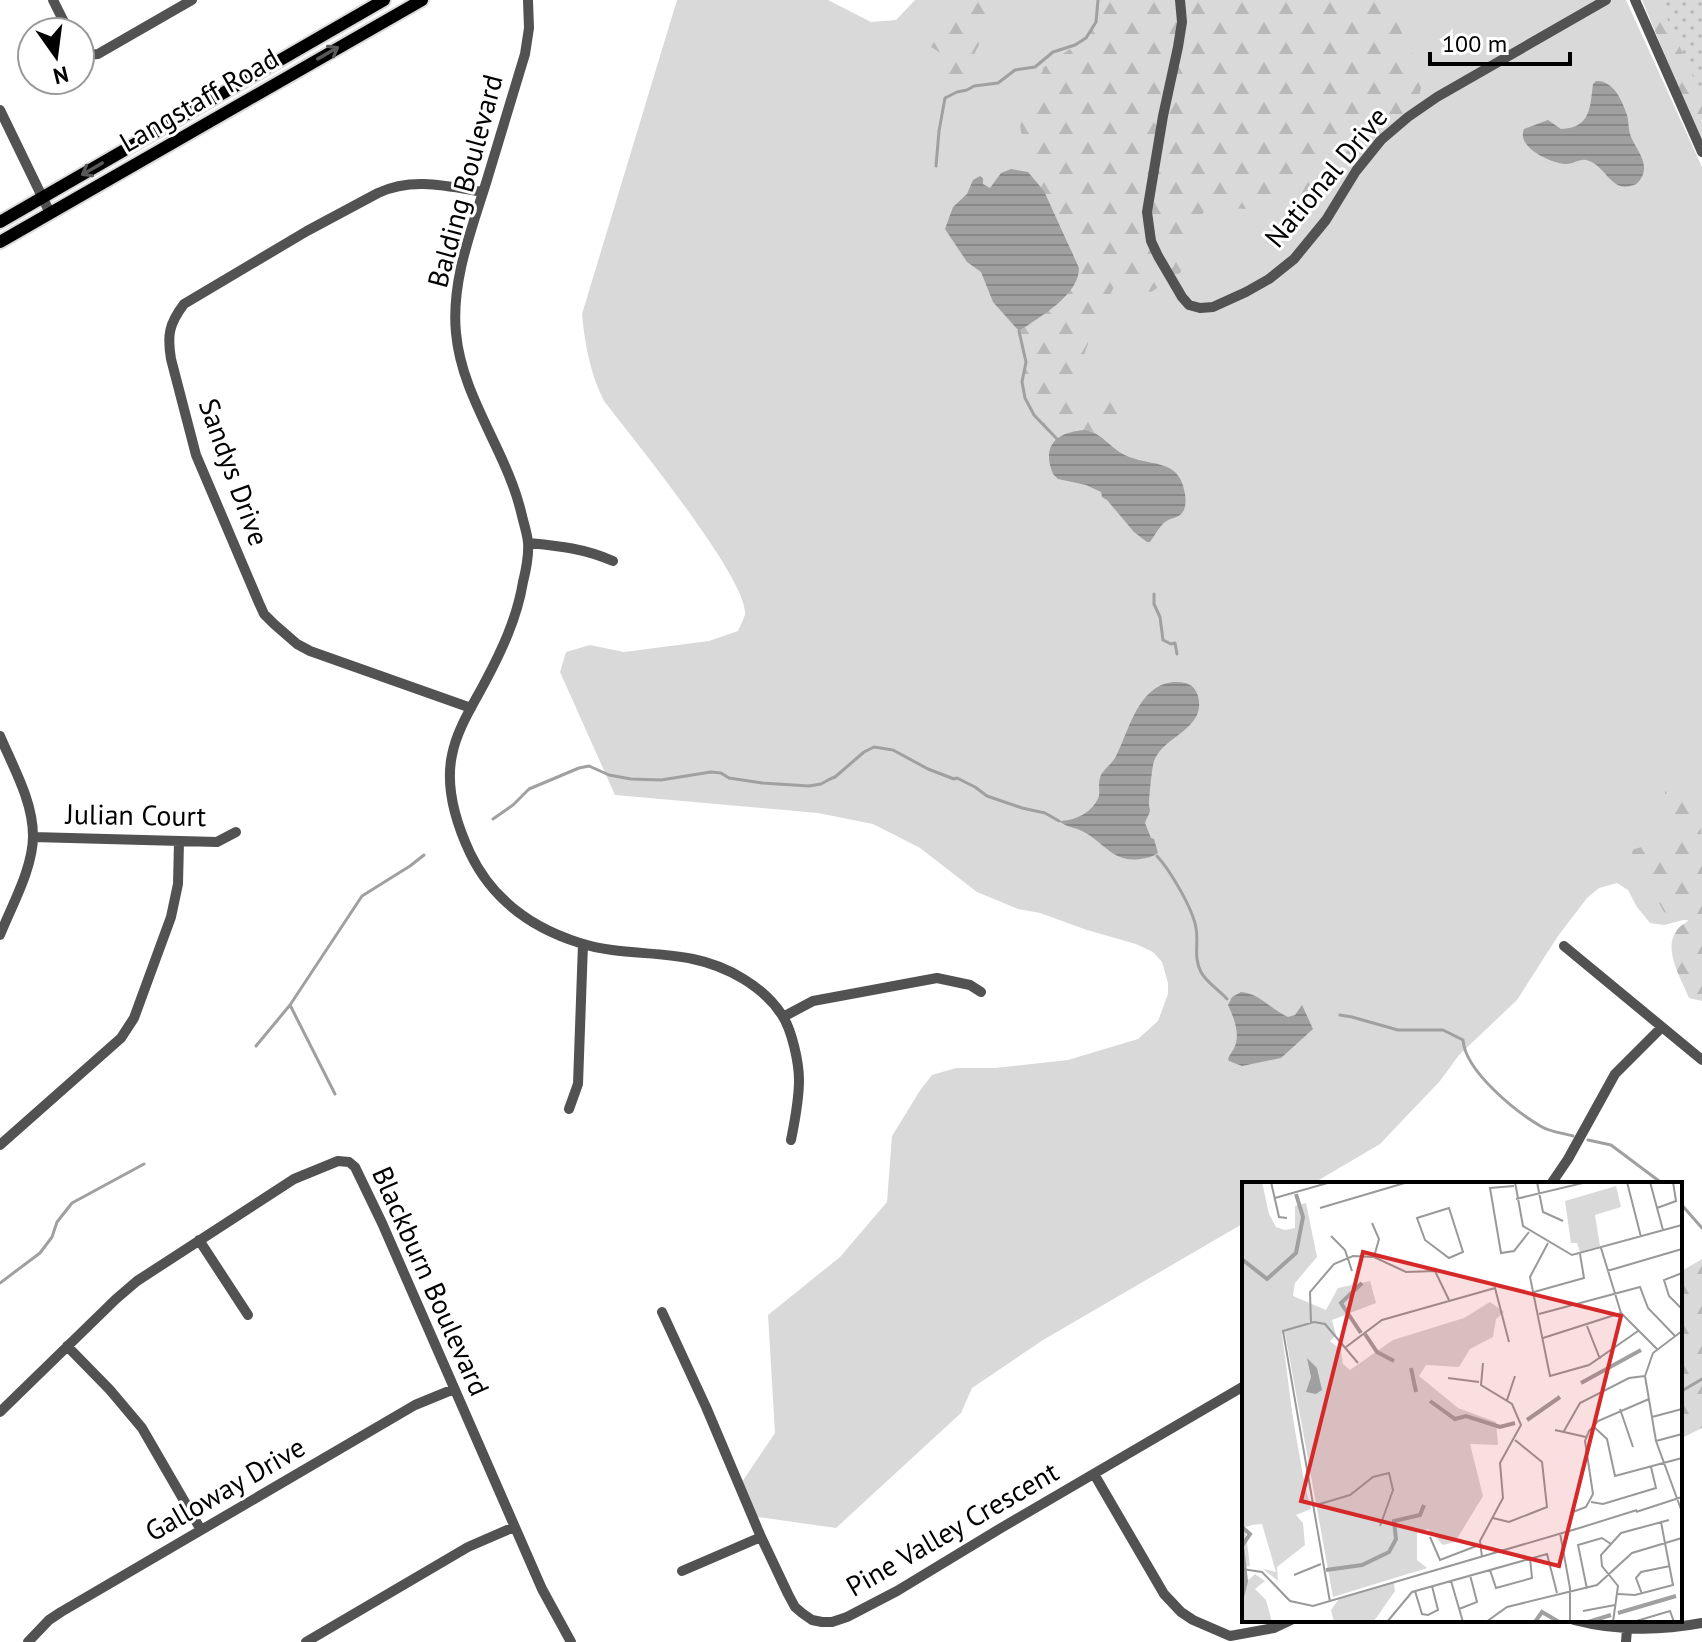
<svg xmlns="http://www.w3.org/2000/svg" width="1702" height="1642" font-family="'PT Sans',sans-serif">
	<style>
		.green { fill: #d9d9d9 }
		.forest { fill: url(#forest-firs) }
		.park { fill: url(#park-dots) }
		.water { fill: url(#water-rules) }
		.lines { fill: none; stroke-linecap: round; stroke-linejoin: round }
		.stream { stroke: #a0a0a0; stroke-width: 3 }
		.major-casing { stroke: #dbdbdb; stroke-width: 16 }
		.minor { stroke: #525252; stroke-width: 10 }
		.major { stroke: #000; stroke-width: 12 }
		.oneway { stroke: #595959 }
		.labels { text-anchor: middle; stroke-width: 6; stroke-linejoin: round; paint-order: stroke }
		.street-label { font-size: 28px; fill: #000; stroke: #fff }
		.inset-river { fill: none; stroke: #a0a0a0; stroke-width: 4 }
		.inset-road { fill: none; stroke: #999; stroke-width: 2 }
		.view { fill: #d62828; fill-opacity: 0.15; stroke: #d62828; stroke-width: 4 }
		.inset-edge { fill: none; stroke: #000; stroke-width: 4 }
	</style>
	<defs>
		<pattern id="forest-firs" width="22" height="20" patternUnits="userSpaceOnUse" patternTransform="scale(2)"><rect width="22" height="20" fill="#d9d9d9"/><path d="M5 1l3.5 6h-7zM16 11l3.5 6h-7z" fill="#b8b8b8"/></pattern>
		<pattern id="park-dots" width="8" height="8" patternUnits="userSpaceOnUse" patternTransform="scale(2)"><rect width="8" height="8" fill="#d9d9d9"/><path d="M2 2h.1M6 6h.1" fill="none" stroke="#b8b8b8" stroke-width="1.8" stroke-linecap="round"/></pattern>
		<pattern id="water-rules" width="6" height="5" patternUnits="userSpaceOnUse" patternTransform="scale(2)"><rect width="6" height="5" fill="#a0a0a0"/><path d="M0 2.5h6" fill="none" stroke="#888"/></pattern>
	</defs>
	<rect width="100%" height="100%" fill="#fff"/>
	<path class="green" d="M677,0H828L871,22L896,20L915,0H1626L1702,167V921L1683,920L1664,925L1650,923L1637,907L1628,890L1617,883L1599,888L1587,898L1558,936L1517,1000L1459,1055L1440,1081L1380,1144L1312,1184H1244V1223L1043,1340L972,1388L961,1413L836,1528L758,1517L738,1488L775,1433L768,1315L840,1257L887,1202L892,1136L921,1089L932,1075L956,1068H995L1068,1060L1138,1039L1158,1021L1168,994V983L1162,962L1153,952L1136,944L1087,930L1040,913L1018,909L977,892L920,848L873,824L818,813L615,795L560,672L566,652L590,645L624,652L709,641L738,631C740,626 744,619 745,614C748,579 630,435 604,401C590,373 585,345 582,314Z"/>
	<path class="forest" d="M964,0H1000L998,8L968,66L960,88L952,92L945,91L947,57L923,42C940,32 958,20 964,0Z
		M1101,0H1377L1396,20L1412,54L1422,83L1416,113L1379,144L1360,167L1342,179L1259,210L1220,207L1206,210L1197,219L1190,257L1180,273L1151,292L1116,283L1095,325L1071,390L1072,397L1125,400L1127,409L1126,416L1099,434C1084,427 1070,430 1057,439L1034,415L1025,398L1022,382L1026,362L1019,331L1043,315L1044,191L1028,172L1018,114L1034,92L1044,67L1080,42L1101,20Z
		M1642,0H1702V141L1700,139Z
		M1665,787L1698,815L1702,836V1001L1689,998C1682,980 1664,952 1675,933C1678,927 1684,924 1689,920L1664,912L1630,850L1675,839L1665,825Z
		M1702,1259V1428L1680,1439V1272Z"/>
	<path class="park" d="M1659,0H1702V97Z"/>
	<path class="water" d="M1596,81C1613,80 1622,100 1627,115C1629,121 1628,128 1630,134C1634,148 1652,163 1640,180C1637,184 1635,185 1630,186C1611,191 1605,166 1589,161C1580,157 1574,165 1565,164C1550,163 1516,147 1524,129L1548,120L1561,129C1591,128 1590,107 1593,84Z
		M1011,169L1028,172L1044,191L1079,268C1079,295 1040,317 1019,331L993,302L981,272L967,262L945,229L953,207L967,194L973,180L980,176L983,178V184L990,188L1001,173Z
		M1085,430C1103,433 1109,448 1127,456C1152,467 1180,458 1185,494C1186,500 1186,508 1182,513C1178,518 1170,518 1165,522C1159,527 1155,535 1150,542H1147L1134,532L1107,500L1102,497L1101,492L1086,485L1058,479L1053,474C1041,445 1057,432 1085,430Z
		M1173,682C1185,682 1194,683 1198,696C1207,729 1163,736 1154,761C1152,767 1149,797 1149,805C1149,807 1150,809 1150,811C1149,815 1146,819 1145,823L1151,838L1154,839L1158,853C1152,857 1147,858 1140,859C1113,863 1104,842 1082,831C1074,827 1066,827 1059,821C1074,821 1093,813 1099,796C1100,790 1098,784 1100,778C1102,770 1111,765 1115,758C1129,732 1137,686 1173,682Z
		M1241,992C1261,994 1271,1010 1288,1017L1295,1015L1302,1005L1313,1029L1281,1058L1242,1066L1229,1061L1228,1059C1230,1054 1233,1051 1235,1046C1240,1033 1234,1018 1228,1005L1232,997Z"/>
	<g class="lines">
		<path class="stream" d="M936,166L939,131L945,98L957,92L967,90L974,86L998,83L1015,70L1035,67L1053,52L1075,45L1086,38L1096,22L1098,0
			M1019,331L1026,362L1022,382L1025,398L1034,415L1057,439
			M1154,594V604L1160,617L1163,640L1171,644L1175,643L1177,654
			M493,819L513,805L529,789L579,768L589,766L609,775L631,779L661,780L711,772L721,773L729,778L762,783L809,786L821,784L830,779L835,777L864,752L874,747L893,750L928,769L954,779L957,778L975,787L987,796L1022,808L1045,813L1059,821
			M1157,856C1170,870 1193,909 1196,928C1199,943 1193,957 1201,972C1206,982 1219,990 1227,999
			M290,1005L335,1094
			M1340,1015L1352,1017L1398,1030H1443L1463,1040C1465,1071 1516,1112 1542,1127C1551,1132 1563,1133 1573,1136
			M256,1046L290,1005L362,896L410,866L424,855
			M1588,1140L1611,1145L1663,1184
			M1680,1203L1702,1228
			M0,1283L40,1253L52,1237L57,1222L72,1203L144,1164
			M1680,1392L1702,1379"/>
		<g class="major-casing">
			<path id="major" d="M0,222L384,0
				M0,242L422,0"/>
		</g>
		<path class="minor" d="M53,0L69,32
			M528,0L529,28L525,54C512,97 499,140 486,183C471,231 451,282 456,333C462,399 508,452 522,516C524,524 527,533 528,542C529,554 526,570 523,582C517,618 502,650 485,682C473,705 457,729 452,755C445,788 456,823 470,853C492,899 532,928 580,943C617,955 656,951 693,959C727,966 763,986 782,1015C792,1030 799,1063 799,1080C799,1101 795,1120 791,1140
			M1180,0L1182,22L1178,47L1163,116L1147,212L1151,241L1158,256L1182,297L1189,305L1200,308L1213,307L1246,292L1269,279L1294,259L1326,220L1356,171L1381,140L1408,117L1437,97L1606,0
			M1635,0L1702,152
			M80,51L87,55L98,54L192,0
			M0,110L50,213
			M528,543C559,546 583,548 613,561
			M471,708L310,651L297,644L274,624L264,614L259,603L196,455L171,359C167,335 169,324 184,304L307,231L378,193C412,177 447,186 483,192
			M0,736C13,767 33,801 33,836C33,868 12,905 0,935
			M33,837L217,842L236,832
			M1564,946L1702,1060
			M783,1017L813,1001L937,978L970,985L981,992
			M569,1109L578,1084L583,944
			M0,1145L121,1038L134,1018L171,917L178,884L179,842
			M1551,1184L1568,1159L1615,1074L1662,1027
			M199,1240L248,1315
			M662,1312L706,1407L761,1537L788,1594L795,1607L802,1613L812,1620L822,1622H832L847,1617L897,1591L1001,1528L1244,1386
			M67,1346L110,1390L142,1428L201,1530
			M0,1412L116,1299L137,1281L294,1179L338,1161L349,1162L355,1167L382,1223L542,1589L571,1642
			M1094,1474L1164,1594L1181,1612L1193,1620L1230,1636L1274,1628L1291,1620
			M682,1571L761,1537
			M1574,1620C1616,1631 1660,1631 1702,1623
			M28,1642L49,1620L61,1612L415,1405L454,1389
			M306,1642L468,1547L514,1527
			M1626,1642L1627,1629"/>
		<use href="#major" class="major"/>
	</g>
	<defs><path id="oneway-shaft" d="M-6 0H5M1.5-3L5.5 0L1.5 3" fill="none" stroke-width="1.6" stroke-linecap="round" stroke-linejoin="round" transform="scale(2)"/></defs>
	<g class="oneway">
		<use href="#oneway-shaft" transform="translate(328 53) rotate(-30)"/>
		<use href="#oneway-shaft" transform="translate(92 169) rotate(150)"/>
	</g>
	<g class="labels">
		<g class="street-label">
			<text transform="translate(199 100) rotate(-30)" y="10">Langstaff Road</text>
			<text transform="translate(1326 177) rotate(-50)" y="10">National Drive</text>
			<text transform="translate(465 181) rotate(-75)" y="10">Balding Boulevard</text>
			<text transform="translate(234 472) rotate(70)" y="10">Sandys Drive</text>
			<text transform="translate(136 815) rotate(1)" y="10">Julian Court</text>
			<text transform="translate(431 1281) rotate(66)" y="10">Blackburn Boulevard</text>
			<text transform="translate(225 1489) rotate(-30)" y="10">Galloway Drive</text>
			<text transform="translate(952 1529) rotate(-30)" y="10">Pine Valley Crescent</text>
		</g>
	</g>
	<g transform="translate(1242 1182)">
		<rect width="440" height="440" fill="#fff"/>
		<path d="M248,120L262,130L254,137L251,155L228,167L217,185L184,183L177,194L216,226L254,240L256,263L228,262L241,314L213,360L201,363L186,347L175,351V378L185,386L91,415L43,151L60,147L108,188L151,158L222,136Z" fill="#d9d9d9"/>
		<path d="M0,0H20L27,32L34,45L43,48L53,46V24L64,21L75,75L53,101L51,114L84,128L96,106L128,99L134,121L90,138L94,153L88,159L99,168L102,193H95L94,201L87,181L67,163L63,150L40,152L52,245ZM174,277L175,295L164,302L167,328L151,339L152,360L145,369L119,378L98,375L96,357L110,351L107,313L159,298L170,284L162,278ZM61,295L69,327L54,333L61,341L63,363L35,385L36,399L21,387L34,390L20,342L5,343ZM177,334L169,364L175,383L185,386L145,397L138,386L158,376L162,352ZM13,392L23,399L13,407L24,418L30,440H0V394L2,402ZM152,401L153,409L132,439L92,440L89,428L97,417Z" fill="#d9d9d9"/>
		<path d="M0,0H9L67,327L3,345L8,384L0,385ZM374,4L379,25L353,33L358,64L338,70L335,61H329L323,19Z" fill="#d9d9d9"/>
		<path d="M65,176L75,186L80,208L74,212L64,210L69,195Z" fill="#a0a0a0"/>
		<path class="inset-river" d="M1,78L25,97L54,71L61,35L54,12M119,151L99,121L120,101M123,152L135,170L152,179M169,186L174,210M339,201L399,168M188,219L213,237L224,234L258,245L273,241M285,238L318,215M0,345L8,352L0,364L4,399L0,415M84,388L120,383L147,370L154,357L152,339L178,333L182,323M376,431L434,414M293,440L300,430L317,440M346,440L369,433"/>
		<path class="inset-road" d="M29,0L37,35L45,36M273,0L281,44L330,73L440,43M295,0L301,30L321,39M385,0L399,55M408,0L421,48M272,4L248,6L259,71L272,69L287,50M33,16L89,0M274,17L345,0M78,26L166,0M207,26L221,70L207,76L183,58L175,36ZM415,26L434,19L431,0M130,41L137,57L132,75M89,54L103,68L110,89M306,61L288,95L308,194L347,183L396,149M359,66L379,131L415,167M365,89L440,67M440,91L422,98L427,114L440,127M292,110L342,96L338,72M297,132L398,105L406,126L433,154M69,141L68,110L92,82L111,74L132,75L164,90L193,89L207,118M345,144L358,177M440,149L411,171L403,194L414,259L440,330M301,156L379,131M104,165L140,138L253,106L267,160M206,196L237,200M265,218L273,194M378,227L391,265M410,235L440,227M351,244L365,257L373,294L440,276M313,248L344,255M322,249L338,221L387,196L403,194M414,259L440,252M349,320L361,322L414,306L409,285M71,324L108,313L131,295L147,291L151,308L138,344M331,330L344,325L351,312L343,259L347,249L356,239L407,217M394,330L440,315M251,336L267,340L305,325L300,280L273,258M331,348L395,328M318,351L328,406V440M188,355L198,378L237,363M240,375L238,359L261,316L258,281L279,243L270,222L239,203L241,181M0,387L20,390L48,419L71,424L334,347M248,388L254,406L290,396L288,376M52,393L79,382M209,399L221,440M345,407L336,363L360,356L369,362M173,409L180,432L186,433L196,428L190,404M376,412L393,413L431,403L419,340M400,412L394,396L399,390L428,384M88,420L41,149L72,140L83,142L116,181M217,427L235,420L228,393M341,429L373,423M145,440L170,410L305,372L315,411M244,440L265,425L355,403L390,371L440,356M371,440L376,404L360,384L359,373L379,351L427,338M391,440L428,429L432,440"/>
		<path class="view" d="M121,70L379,134L317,384L59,319Z"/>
		<rect width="440" height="440" class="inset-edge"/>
	</g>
	<g transform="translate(56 56) rotate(166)"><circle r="38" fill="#ffffff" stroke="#999999" stroke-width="2"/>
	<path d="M0-6L14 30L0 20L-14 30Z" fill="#000000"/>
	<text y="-12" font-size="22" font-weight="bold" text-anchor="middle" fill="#000000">N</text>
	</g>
	<path d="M1430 52v12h140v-12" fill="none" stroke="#000000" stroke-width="4"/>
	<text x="1442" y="52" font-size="24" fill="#000000" stroke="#ffffff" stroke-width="6" paint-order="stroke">100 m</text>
</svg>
